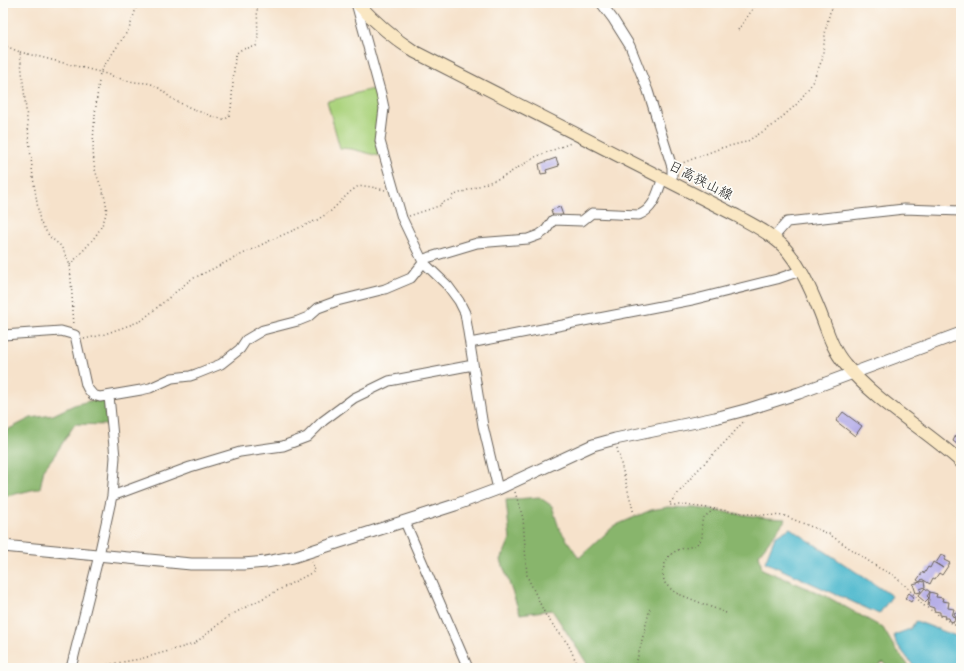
<svg xmlns="http://www.w3.org/2000/svg" width="964" height="671" font-family="'Shantell Sans','Klee One',sans-serif">
	<style>
		.green { fill: #abd37d; stroke: #64784c }
		.forest { fill: #88b56c; stroke: #526844 }
		.water { fill: #50b9ce; stroke: #366a75 }
		.building { fill: #b0a8e6 }
		.lines { fill: none; stroke-linecap: round; stroke-linejoin: round }
		.minor-casing { stroke: #686159; stroke-width: 11 }
		.tertiary-casing { stroke: #686159; stroke-width: 13 }
		.secondary-casing { stroke: #686159; stroke-width: 14 }
		.path { stroke: #686159; stroke-width: 1.5; stroke-dasharray: 1 3; stroke-linecap: butt }
		.minor { stroke: #fff; stroke-width: 9 }
		.tertiary { stroke: #fff; stroke-width: 11 }
		.secondary { stroke: #fae7c3; stroke-width: 12 }
		.labels { text-anchor: middle; stroke-width: 3.5; stroke-linejoin: round; paint-order: stroke }
		.street-label { font-size: 14px; fill: #1c1c1c; stroke: #fdfcf7 }
	</style>
	<rect width="100%" height="100%" fill="#fdfcf7"/>
	<filter id="ink" filterUnits="userSpaceOnUse"><feTurbulence type="fractalNoise" baseFrequency=".025" numOctaves="2"/><feDisplacementMap in="SourceGraphic" scale="8" xChannelSelector="R" yChannelSelector="G"/><feConvolveMatrix kernelMatrix="1 2 1 2 8 2 1 2 1" color-interpolation-filters="sRGB"/></filter>
	<filter id="wash" filterUnits="userSpaceOnUse"><feTurbulence type="fractalNoise" baseFrequency=".012" numOctaves="4" result="noise"/><feDisplacementMap in="SourceGraphic" scale="16" xChannelSelector="R" yChannelSelector="G"/><feGaussianBlur stdDeviation="0.9" result="paint"/><feColorMatrix in="noise" values="0 0 0 0 0 0 0 0 0 0 0 0 0 0 0 0 0 1.4 0 .05"/><feComposite in="paint" operator="in"/></filter>
	<g filter="url(#wash)">
		<rect width="100%" height="100%" fill="#f6e2cb"/>
		<path class="green" d="M373,89L377,90L379,102V110L376,142L379,156L352,149L340,148L327,101C343,98 357,92 373,89Z"/>
		<path class="forest" d="M106,400L105,414L108,425L75,424L54,456L44,469L40,488L3,497V432L31,418L53,415L74,405L89,401Z
			M539,497L552,506L559,528L579,558L614,526L651,510L668,507L696,508L767,518L786,519L759,554L762,569L826,596L883,628L896,650L911,668H890L883,662L877,668H590L552,610L520,614L501,560L510,539L506,500Z"/>
		<path class="water" d="M790,528L892,596L879,614L765,562L775,537Z
			M916,621L956,636L961,644L956,668H915L896,643L894,635L910,629Z"/>
		<g id="blocks">
			<path class="building" d="M556,158L559,166L546,170L547,173L541,174L539,164Z
				M560,207L563,215L553,216L551,210Z
				M843,412L862,426L855,436L836,421Z
				M956,435L961,438L957,444L953,441Z
				M941,555L946,557L944,560L950,563L942,575L939,573L935,579L933,578L930,584L922,579L920,582L917,580L923,572L924,574L928,567L930,568L933,562L943,568L936,563Z
				M924,581L925,587L920,589L921,592L916,593L913,584Z
				M925,588L930,592L927,596L929,598L925,602L918,596Z
				M930,592L937,594L936,597L943,598L942,601L949,602L948,608L954,609L952,616L955,617L954,622L950,621L949,618H945L946,616L940,615V612L934,611V608L928,606Z
				M909,593L914,597L911,602L905,598Z
				M959,611L961,614V627L954,613Z"/>
		</g>
	</g>
	<g filter="url(#ink)">
		<use href="#blocks" fill-opacity="0" stroke="#686159" stroke-width="1"/>
		<g class="lines">
			<g class="minor-casing">
				<path id="minor" d="M356,3L381,94L384,108L380,141L402,218L423,262L448,286L459,301L465,313L483,426L498,489
					M601,3L613,19L630,46L648,91L672,167V182
					M773,238L787,222L904,209L961,211
					M3,335L61,331L75,335L86,385L88,389L93,395L100,397L141,390L150,388L172,378L190,376L196,374L221,364L240,349L246,340L263,330L298,321L308,317L318,308L337,301L385,289L411,278L427,258L477,243L528,239L539,235L546,230L553,220L582,221L592,213L639,215C655,208 657,193 663,178
					M470,343L692,300L777,279L800,271
					M112,496L190,467L240,452L283,446L307,437L323,421L354,398L389,381L473,365
					M405,522L468,668
					M71,668L99,555L112,496L115,457L109,396"/>
			</g>
			<g class="tertiary-casing">
				<path id="tertiary" d="M3,546L191,564H243L266,562L293,557L455,505L498,489L593,445L615,439L715,418L749,409L799,393L961,333"/>
			</g>
			<g class="secondary-casing">
				<path id="secondary" d="M357,3C375,22 393,38 415,52L737,216C753,225 770,233 783,246C800,264 811,290 820,312C827,330 832,349 845,364C876,402 925,429 961,462"/>
			</g>
			<path class="path" d="M738,30L757,3
				M3,45L20,52L33,177L40,222L50,237L61,246L70,265L74,326
				M20,52L100,72L129,29L138,3
				M680,164L721,148L746,142L772,126L797,104L811,85L822,60L826,27L830,12L835,3
				M409,216L442,205L441,203L452,199V196L503,177L535,157L571,143
				M70,265C83,250 102,234 106,213C109,198 95,178 94,163C91,136 97,100 100,72C110,75 120,79 130,81C137,83 144,82 151,84C160,87 166,95 174,100C181,104 219,121 225,119C230,117 230,113 231,109L235,57C238,47 248,49 256,46L258,40L257,3
				M84,339L102,335L141,321L190,280L269,241L317,220L331,211L350,192L357,187L366,186L385,190
				M617,448L634,514
				M515,492L523,518L527,576L546,616L568,644L579,668
				M715,509L685,505H670L669,504L695,473L728,439L744,421
				M726,613L676,593C672,590 668,587 665,583C660,572 665,556 676,551C683,547 694,548 699,542C706,535 699,527 703,519C706,515 711,512 715,509L748,514L785,516L829,534L879,568L893,575L908,588L923,605L961,629
				M88,668L140,659L194,644L229,616L315,571L312,562
				M635,668L650,608"/>
			<use href="#minor" class="minor"/>
			<use href="#tertiary" class="tertiary"/>
			<use href="#secondary" class="secondary"/>
		</g>
	</g>
	<g class="labels">
		<g class="street-label">
			<text transform="translate(701 180) rotate(27)" y="5">日高狭山線</text>
		</g>
	</g>
	<rect width="964" height="671" fill="none" stroke="#fdfcf7" stroke-width="16"/>
</svg>
